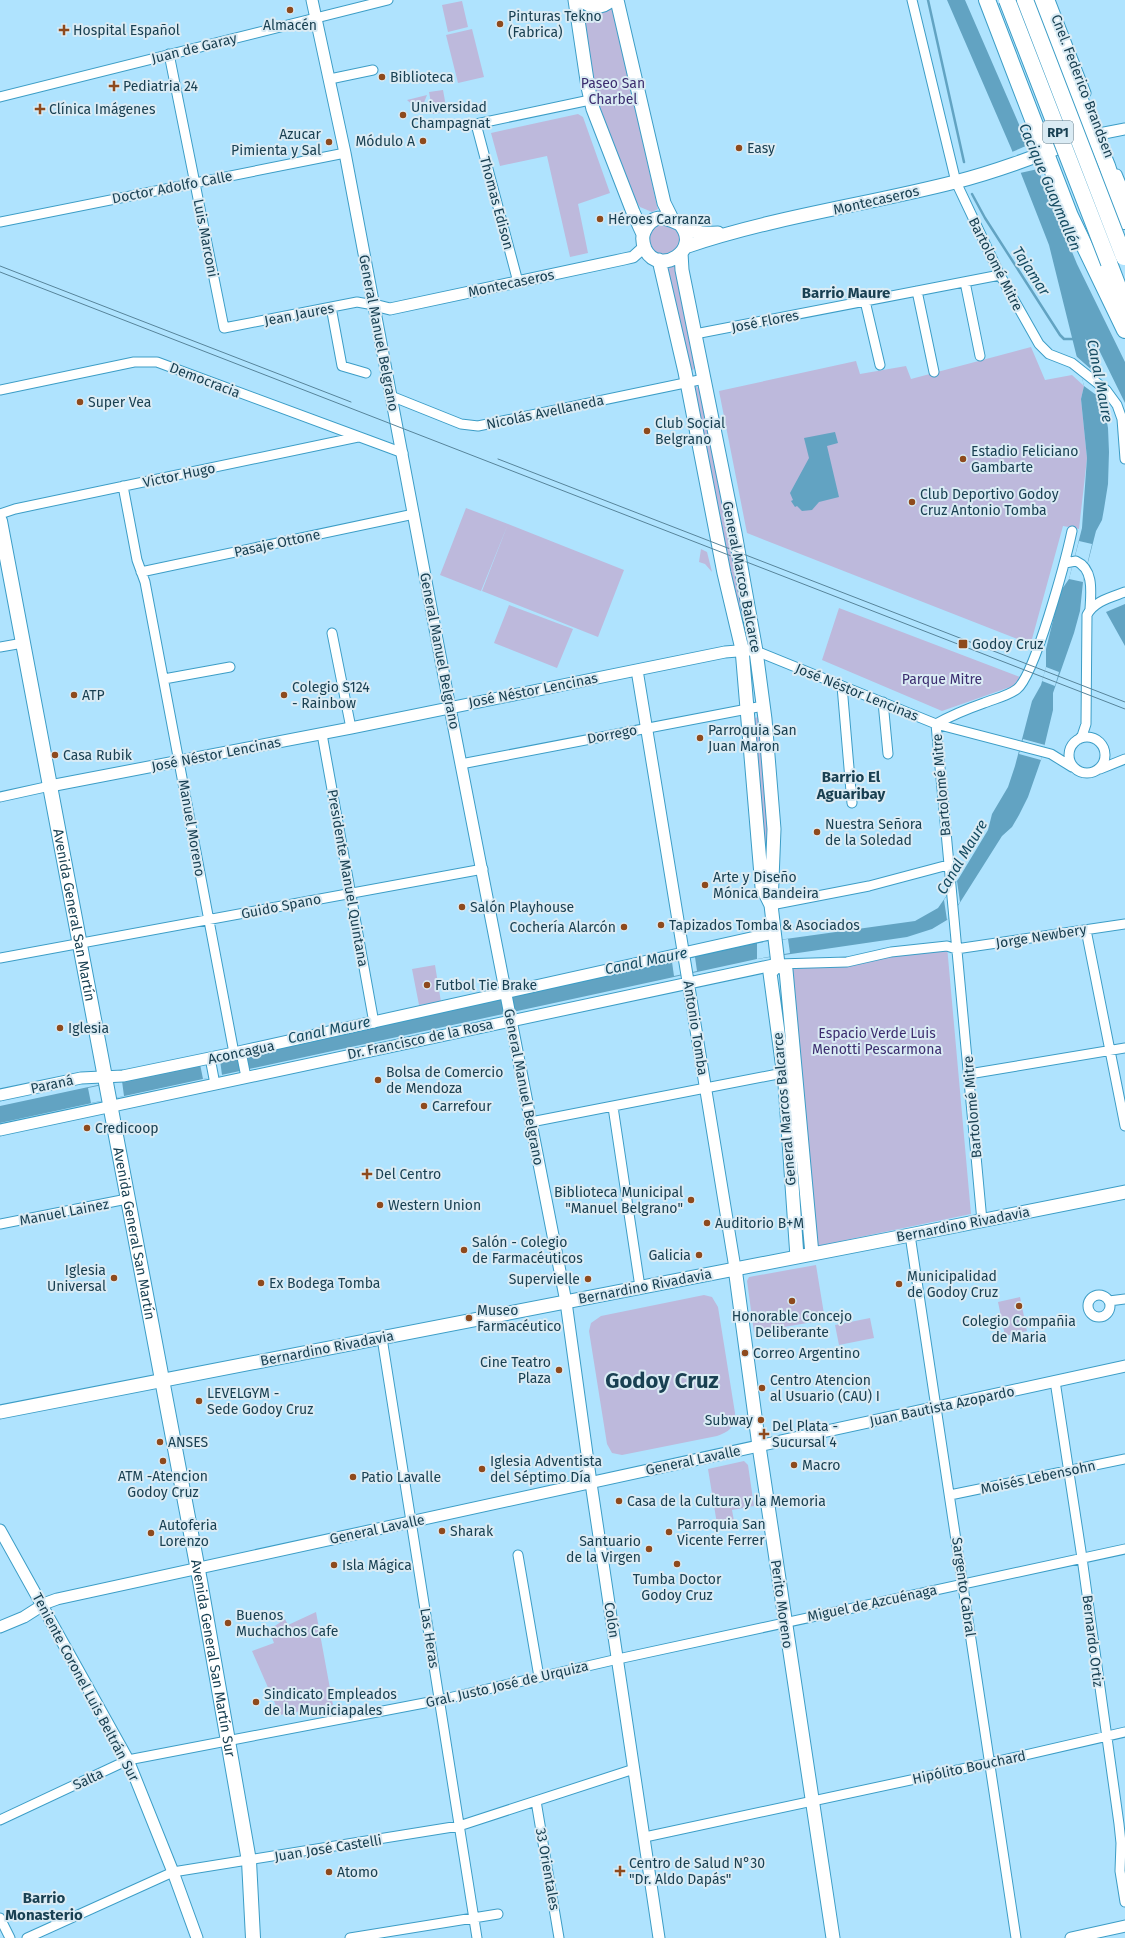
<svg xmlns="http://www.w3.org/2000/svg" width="1125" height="1938" font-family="'Fira Sans',sans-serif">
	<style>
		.green { fill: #bdb9dc }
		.water { fill: #62a3c2 }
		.pier { fill: #afe3fe }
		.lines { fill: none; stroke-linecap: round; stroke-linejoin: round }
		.stream { stroke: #62a3c2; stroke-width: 2.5 }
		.minor-casing { stroke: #3c9dc6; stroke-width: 11 }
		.tertiary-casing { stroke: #3c9dc6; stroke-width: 13 }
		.secondary-casing { stroke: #3c9dc6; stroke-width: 15 }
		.primary-casing { stroke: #3c9dc6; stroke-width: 16 }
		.motorway-casing { stroke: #3c9dc6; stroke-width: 18 }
		.minor { stroke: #fff; stroke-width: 9 }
		.tertiary { stroke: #fff; stroke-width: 11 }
		.secondary { stroke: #fff; stroke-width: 13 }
		.primary { stroke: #fff; stroke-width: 14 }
		.motorway { stroke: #fff; stroke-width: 16 }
		.tram { stroke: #57849a; stroke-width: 1 }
		.motorway-bridge-casing { stroke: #3c9dc6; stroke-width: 18; stroke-linecap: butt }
		.motorway-bridge { stroke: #fff; stroke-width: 16 }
		.poi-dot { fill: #8e4a1d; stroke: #daebf4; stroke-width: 1.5 }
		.labels { text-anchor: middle; stroke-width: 4; stroke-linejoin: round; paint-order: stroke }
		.shield { fill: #daebf4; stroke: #537383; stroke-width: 1 }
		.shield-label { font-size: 13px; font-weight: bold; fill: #194052 }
		.poi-label { font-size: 14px; fill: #194052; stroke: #daebf4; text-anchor: start }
		.street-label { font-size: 14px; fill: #194052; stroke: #daebf4 }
		.park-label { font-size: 14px; fill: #3c2d6f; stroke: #daebf4 }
		.water-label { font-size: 15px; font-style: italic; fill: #154b61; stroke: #daebf4 }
		.neighbourhood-label { font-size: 15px; font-weight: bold; fill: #194052; stroke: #daebf4 }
		.town-label { font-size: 22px; font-weight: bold; fill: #194052; stroke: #daebf4 }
	</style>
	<rect width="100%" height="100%" fill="#afe3fe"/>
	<path class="green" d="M462,1L468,27L448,32L442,5Z
		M612,5L657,206L658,209L652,212L640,207L636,201L595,99L582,8Z
		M472,29L484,77L458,83L446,35Z
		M443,90L447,112L433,114L429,92Z
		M427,95L423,105L415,107L407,100Z
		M578,114L583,117L610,193L578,204L588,253L570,257L547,156L500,166L491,133Z
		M648 239a16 16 0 1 1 32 0a16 16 0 1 1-32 0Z
		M676,265L695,364L694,369L691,371L667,267Z
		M1031,347L1045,380L1072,375L1084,386L1081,399L1087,458L1079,529L1063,526L1032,639L1025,642L747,533L719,391L856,361L860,374L906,366L911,379Z
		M696,386L699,389L721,490L747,639L744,636L692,388Z
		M466,508L508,524L481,591L440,575Z
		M508,524L624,570L598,637L482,591Z
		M701,549L707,552L712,572L705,564L699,562Z
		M509,605L573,629L557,668L494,643Z
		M839,608L1020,677L1013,686L942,711L822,660Z
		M759,717L768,825L766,878L754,718Z
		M947,946L971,1214L817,1246L791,963H816Z
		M435,965L441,1002L419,1005L412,969Z
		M816,1265L825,1320L754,1332L747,1281L749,1277Z
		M704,1295L712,1297L718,1307L735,1413C736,1427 729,1432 717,1436L622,1455L612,1453L607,1444L589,1331L591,1323L601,1316Z
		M1020,1297L1027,1331L1005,1336L998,1302Z
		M870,1318L874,1338L839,1345L835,1325Z
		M744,1461L748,1465L754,1506L732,1510L734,1521L717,1524L708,1469Z
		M316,1612L333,1705L280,1715L252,1651L274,1643L269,1630L285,1619L288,1625Z"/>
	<path class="water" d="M947,0H965L1028,145L1077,264L1125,362V403L1099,350L1085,339L1103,400L1108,428L1109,452L1108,484L1104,509L1102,520L1096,531L1083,582L1080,611L1074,633L1053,693V710L1041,760L1028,797L1019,815L1012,827L1002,836L954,912L947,920L932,929L907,937L757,959L0,1123V1106L757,943L915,921L938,908L959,878L988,830L992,814L1008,787L1015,766L1032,701L1041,685L1046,667V649L1060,592L1069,579L1082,528L1087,458L1081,399L1084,386L1049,245L1011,148Z
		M835,432L838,443L827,446L839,497L819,502L812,510L802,511L797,506L795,507L791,501L793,500L790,493L809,458L804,438Z
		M1125,604V646L1106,612Z"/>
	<path class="pier" d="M1028,145L1038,169L1020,173L1012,152Z
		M1076,356L1093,371L1103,400L1084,386Z
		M1079,541L1092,544L1083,582L1069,579Z
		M1046,667L1059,672L1055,686L1042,681Z
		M1023,739L1045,745L1041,760L1019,754Z
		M957,881L960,902L947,920L944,900Z
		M788,939L790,953L757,959V943Z
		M695,957L697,971L674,976L672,962Z
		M220,1060L222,1075L203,1079L200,1064Z
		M122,1081L124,1096L91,1103L88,1088Z"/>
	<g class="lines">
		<path class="stream" d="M928,0L964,162
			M972,194L985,218L1060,335L1064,339H1074"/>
		<g class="minor-casing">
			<path id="minor" d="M912,0L956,182L1000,275L1039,344L1049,354L1072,363L1106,390L1117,405L1122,419L1125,459
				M1050,0L1086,93
				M169,54L224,328L357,302L374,305
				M330,79L373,70
				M0,97L388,0
				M1117,174L1125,193
				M0,222L345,153
				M518,282L476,124L590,100
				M965,282L980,356
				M917,291L934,372
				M865,301L880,365
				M331,307L342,366L366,373
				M695,334L1000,275
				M0,390L134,362H157L403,453
				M391,396L461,424L478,426L704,379
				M123,486L137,560L145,582L234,1053
				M0,514L15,509L358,437
				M1065,563L1076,561C1094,569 1091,592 1090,609
				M141,572L414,514
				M332,633L351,728
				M0,647L23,643
				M756,651L936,724L1051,754L1072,767
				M164,679L230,667
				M842,686L852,803
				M883,702L888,754
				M936,724L982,1221
				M936,724C952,715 967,709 984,703C994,699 1008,696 1017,689C1035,675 1066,559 1072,531
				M322,734L374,1023
				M1069 755a18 18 0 1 1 36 0a18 18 0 1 1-36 0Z
				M1079,739L1082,736L1086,724L1087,615C1094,601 1112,597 1125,592
				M461,764L763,706
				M1100,769L1125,759
				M0,797L50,786
				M771,905L869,886L948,865
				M1086,930L1125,1126
				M0,958L483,869
				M778,964L847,962L891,952L947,946L956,949L1125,924
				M241,1052L246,1077
				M210,1058L215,1084
				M969,1074L1125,1048
				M613,1107L640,1287
				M531,1122L788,1072
				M0,1224L127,1199
				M910,1235L1016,1938
				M1088 1306a11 11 0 1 1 22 0a11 11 0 1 1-22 0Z
				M1109,1301L1125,1299
				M382,1338L477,1938
				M1055,1381L1082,1558L1119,1824L1121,1843L1120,1871L1125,1902
				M950,1495L1125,1459
				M518,1555L539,1677
				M536,1801L559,1938
				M0,1820L128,1760L440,1700L618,1659L1125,1549
				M645,1837L990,1763L1125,1732
				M0,1918L10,1938
				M27,1938L173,1872L459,1826L634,1769
				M350,1938L498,1914"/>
		</g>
		<g class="tertiary-casing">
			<path id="tertiary" d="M312,0L345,153L450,708L566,1302L591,1483L659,1938
				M1094,135L1125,129
				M374,305L390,309L624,259L633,257L644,247
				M637,670L735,1268
				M50,786L351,728L725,652L750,650
				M0,1095L81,1078L123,1076L234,1053L774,933
				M0,1130L778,964
				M0,1530L128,1760L173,1872L197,1938
				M0,1627L24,1617L46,1603L57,1599L1125,1366
				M1071,1938L1125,1926"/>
		</g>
		<g class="secondary-casing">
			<path id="secondary" d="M575,0L588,87L593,109L633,212L643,234
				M582,0C590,8 602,9 611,0
				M617,0L664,203L672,219
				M679,223C704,249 659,278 645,249C643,244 642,237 644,232C656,204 680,226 697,232C703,234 711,233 718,233
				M685,247C773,217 865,205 955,182C995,172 1034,157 1073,142
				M681,253L682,270L735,533L756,651L765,719L774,829L771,905L778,964L786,970L812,1254
				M659,260L685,372L724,573L742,649L762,887L771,905
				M778,964L770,973L785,1084L797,1257
				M735,1268L759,1446L833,1938
				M0,1412L910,1235L1125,1192"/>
		</g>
		<g class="primary-casing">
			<g id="primary">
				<path id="s1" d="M0,521L200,1581L249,1861L253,1938"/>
			</g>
		</g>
		<g class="motorway-casing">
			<path id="motorway" d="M987,0L1070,216L1125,330
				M1039,0L1107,166L1125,221
				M1109,263L1125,305"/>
		</g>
		<use href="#minor" class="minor"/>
		<use href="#tertiary" class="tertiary"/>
		<use href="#secondary" class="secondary"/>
		<use href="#primary" class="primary"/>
		<use href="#motorway" class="motorway"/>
		<path class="tram" d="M0,266L351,402
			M0,272L1125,709
			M498,459L1125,702"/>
		<g class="motorway-bridge-casing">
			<path id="motorway-bridge" d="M1007,0L1109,263
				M1025,0L1124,257"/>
		</g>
		<use href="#motorway-bridge" class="motorway-bridge"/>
	</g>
	<g class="poi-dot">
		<circle cx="290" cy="10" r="4"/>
		<circle cx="500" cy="24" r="4"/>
		<path d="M62 24h4v4h4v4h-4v4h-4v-4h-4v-4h4z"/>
		<circle cx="382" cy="77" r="4"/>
		<path d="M112 80h4v4h4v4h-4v4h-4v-4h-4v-4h4z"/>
		<path d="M38 103h4v4h4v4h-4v4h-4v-4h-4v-4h4z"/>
		<circle cx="403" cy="115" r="4"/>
		<circle cx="423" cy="141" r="4"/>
		<circle cx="329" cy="142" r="4"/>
		<circle cx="739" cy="148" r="4"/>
		<circle cx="600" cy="219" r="4"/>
		<circle cx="80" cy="402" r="4"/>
		<circle cx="647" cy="431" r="4"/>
		<circle cx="963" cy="459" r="4"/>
		<circle cx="912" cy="502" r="4"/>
		<rect x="958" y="639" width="10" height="10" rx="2"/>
		<circle cx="74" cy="695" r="4"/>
		<circle cx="284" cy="695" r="4"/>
		<circle cx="700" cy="738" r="4"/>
		<circle cx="55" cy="755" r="4"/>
		<circle cx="817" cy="832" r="4"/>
		<circle cx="705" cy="885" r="4"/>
		<circle cx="462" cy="907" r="4"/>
		<circle cx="661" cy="925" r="4"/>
		<circle cx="624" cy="927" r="4"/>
		<circle cx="427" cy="985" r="4"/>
		<circle cx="60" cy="1028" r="4"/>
		<circle cx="378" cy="1080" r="4"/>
		<circle cx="424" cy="1106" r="4"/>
		<circle cx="87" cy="1128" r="4"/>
		<path d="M365 1168h4v4h4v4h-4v4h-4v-4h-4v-4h4z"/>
		<circle cx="691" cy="1200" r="4"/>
		<circle cx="380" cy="1205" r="4"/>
		<circle cx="707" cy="1223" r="4"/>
		<circle cx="464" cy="1250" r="4"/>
		<circle cx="699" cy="1255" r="4"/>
		<circle cx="114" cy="1278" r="4"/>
		<circle cx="588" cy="1279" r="4"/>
		<circle cx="261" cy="1283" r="4"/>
		<circle cx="899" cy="1284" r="4"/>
		<circle cx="792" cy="1301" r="4"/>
		<circle cx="1019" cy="1306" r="4"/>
		<circle cx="469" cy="1318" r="4"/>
		<circle cx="745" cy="1353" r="4"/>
		<circle cx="559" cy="1370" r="4"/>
		<circle cx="762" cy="1388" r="4"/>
		<circle cx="199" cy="1401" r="4"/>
		<circle cx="761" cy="1420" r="4"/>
		<path d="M762 1428h4v4h4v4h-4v4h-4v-4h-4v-4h4z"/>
		<circle cx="160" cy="1442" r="4"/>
		<circle cx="163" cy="1461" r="4"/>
		<circle cx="794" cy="1465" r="4"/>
		<circle cx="482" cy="1469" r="4"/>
		<circle cx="353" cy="1477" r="4"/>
		<circle cx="619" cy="1501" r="4"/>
		<circle cx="442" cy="1531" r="4"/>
		<circle cx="669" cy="1532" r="4"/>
		<circle cx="151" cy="1533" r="4"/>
		<circle cx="649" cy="1549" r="4"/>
		<circle cx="677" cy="1564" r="4"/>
		<circle cx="334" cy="1565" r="4"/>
		<circle cx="228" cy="1623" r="4"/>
		<circle cx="256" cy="1702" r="4"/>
		<path d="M618 1865h4v4h4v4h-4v4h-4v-4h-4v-4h4z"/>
		<circle cx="329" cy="1872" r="4"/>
	</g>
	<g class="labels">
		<rect class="shield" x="1043" y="121" width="30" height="22" rx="3"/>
		<g class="shield-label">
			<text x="1058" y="137">RP1</text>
		</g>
		<g class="poi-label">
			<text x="508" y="21">Pinturas Tekno<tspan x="508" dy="16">(Fabrica)</tspan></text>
			<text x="290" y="30" text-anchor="middle">Almacén</text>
			<text x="73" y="35">Hospital Español</text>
			<text x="390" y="82">Biblioteca</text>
			<text x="123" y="91">Pediatria 24</text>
			<text x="411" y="112">Universidad<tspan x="411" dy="16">Champagnat</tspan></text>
			<text x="49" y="114">Clínica Imágenes</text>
			<text x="321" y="139" text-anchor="end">Azucar<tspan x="321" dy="16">Pimienta y Sal</tspan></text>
			<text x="415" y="146" text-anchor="end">Módulo A</text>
			<text x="747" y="153">Easy</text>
			<text x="608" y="224">Héroes Carranza</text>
			<text x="88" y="407">Super Vea</text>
			<text x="655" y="428">Club Social<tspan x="655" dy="16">Belgrano</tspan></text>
			<text x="971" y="456">Estadio Feliciano<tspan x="971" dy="16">Gambarte</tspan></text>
			<text x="920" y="499">Club Deportivo Godoy<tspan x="920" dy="16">Cruz Antonio Tomba</tspan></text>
			<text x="972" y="649">Godoy Cruz</text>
			<text x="292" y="692">Colegio S124<tspan x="292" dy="16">- Rainbow</tspan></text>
			<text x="82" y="700">ATP</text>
			<text x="708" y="735">Parroquia San<tspan x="708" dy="16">Juan Maron</tspan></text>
			<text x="63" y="760">Casa Rubik</text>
			<text x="825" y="829">Nuestra Señora<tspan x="825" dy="16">de la Soledad</tspan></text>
			<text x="713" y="882">Arte y Diseño<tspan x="713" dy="16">Mónica Bandeira</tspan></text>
			<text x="470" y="912">Salón Playhouse</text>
			<text x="669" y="930">Tapizados Tomba &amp; Asociados</text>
			<text x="616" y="932" text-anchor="end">Cochería Alarcón</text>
			<text x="435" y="990">Futbol Tie Brake</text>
			<text x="68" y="1033">Iglesia</text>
			<text x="386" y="1077">Bolsa de Comercio<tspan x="386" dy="16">de Mendoza</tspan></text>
			<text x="432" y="1111">Carrefour</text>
			<text x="95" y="1133">Credicoop</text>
			<text x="375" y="1179">Del Centro</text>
			<text x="683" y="1197" text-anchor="end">Biblioteca Municipal<tspan x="683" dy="16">"Manuel Belgrano"</tspan></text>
			<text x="388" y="1210">Western Union</text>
			<text x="715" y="1228">Auditorio B+M</text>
			<text x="472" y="1247">Salón - Colegio<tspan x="472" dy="16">de Farmacéuticos</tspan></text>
			<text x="691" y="1260" text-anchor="end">Galicia</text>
			<text x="106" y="1275" text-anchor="end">Iglesia<tspan x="106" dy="16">Universal</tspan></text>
			<text x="907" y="1281">Municipalidad<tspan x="907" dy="16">de Godoy Cruz</tspan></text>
			<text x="580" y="1284" text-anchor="end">Supervielle</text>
			<text x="269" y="1288">Ex Bodega Tomba</text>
			<text x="477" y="1315">Museo<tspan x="477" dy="16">Farmacéutico</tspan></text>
			<text x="792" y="1321" text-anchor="middle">Honorable Concejo<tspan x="792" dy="16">Deliberante</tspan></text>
			<text x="1019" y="1326" text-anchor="middle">Colegio Compañia<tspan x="1019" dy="16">de Maria</tspan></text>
			<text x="753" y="1358">Correo Argentino</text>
			<text x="551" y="1367" text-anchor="end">Cine Teatro<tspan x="551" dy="16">Plaza</tspan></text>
			<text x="770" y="1385">Centro Atencion<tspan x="770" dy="16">al Usuario (CAU) I</tspan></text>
			<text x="207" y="1398">LEVELGYM -<tspan x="207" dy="16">Sede Godoy Cruz</tspan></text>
			<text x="753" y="1425" text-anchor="end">Subway</text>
			<text x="772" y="1431">Del Plata -<tspan x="772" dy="16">Sucursal 4</tspan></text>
			<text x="168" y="1447">ANSES</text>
			<text x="490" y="1466">Iglesia Adventista<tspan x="490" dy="16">del Séptimo Día</tspan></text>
			<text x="802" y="1470">Macro</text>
			<text x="163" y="1481" text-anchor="middle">ATM -Atencion<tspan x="163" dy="16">Godoy Cruz</tspan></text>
			<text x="361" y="1482">Patio Lavalle</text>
			<text x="627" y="1506">Casa de la Cultura y la Memoria</text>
			<text x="677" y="1529">Parroquia San<tspan x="677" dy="16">Vicente Ferrer</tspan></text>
			<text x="159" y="1530">Autoferia<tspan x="159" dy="16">Lorenzo</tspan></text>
			<text x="450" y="1536">Sharak</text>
			<text x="641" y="1546" text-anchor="end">Santuario<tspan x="641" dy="16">de la Virgen</tspan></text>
			<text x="342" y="1570">Isla Mágica</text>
			<text x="677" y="1584" text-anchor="middle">Tumba Doctor<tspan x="677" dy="16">Godoy Cruz</tspan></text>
			<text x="236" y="1620">Buenos<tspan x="236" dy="16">Muchachos Cafe</tspan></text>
			<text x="264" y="1699">Sindicato Empleados<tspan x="264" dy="16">de la Municiapales</tspan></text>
			<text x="629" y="1868">Centro de Salud N°30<tspan x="629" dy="16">"Dr. Aldo Dapás"</tspan></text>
			<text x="337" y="1877">Atomo</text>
		</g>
		<g class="street-label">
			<text transform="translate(194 48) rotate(-14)" y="5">Juan de Garay</text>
			<text transform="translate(1083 86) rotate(69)" y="5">Cnel. Federico Brandsen</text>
			<text transform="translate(172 187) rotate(-11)" y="5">Doctor Adolfo Calle</text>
			<text transform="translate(876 200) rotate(-13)" y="5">Montecaseros</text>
			<text transform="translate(497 203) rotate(75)" y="5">Thomas Edison</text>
			<text transform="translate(206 238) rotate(79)" y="5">Luis Marconi</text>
			<text transform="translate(996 264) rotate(63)" y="5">Bartolomé Mitre</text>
			<text transform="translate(511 283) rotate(-12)" y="5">Montecaseros</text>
			<text transform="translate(299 314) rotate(-11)" y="5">Jean Jaures</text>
			<text transform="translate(765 321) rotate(-11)" y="5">José Flores</text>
			<text transform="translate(379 333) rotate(79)" y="5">General Manuel Belgrano</text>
			<text transform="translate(205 380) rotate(21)" y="5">Democracia</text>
			<text transform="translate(545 412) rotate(-12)" y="5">Nicolás Avellaneda</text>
			<text transform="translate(179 475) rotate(-12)" y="5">Victor Hugo</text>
			<text transform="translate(277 543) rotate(-12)" y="5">Pasaje Ottone</text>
			<text transform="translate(742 577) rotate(79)" y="5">General Marcos Balcarce</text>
			<text transform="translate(440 651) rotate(79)" y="5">General Manuel Belgrano</text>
			<text transform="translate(533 690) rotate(-11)" y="5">José Néstor Lencinas</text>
			<text transform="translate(857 692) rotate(22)" y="5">José Néstor Lencinas</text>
			<text transform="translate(612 734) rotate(-11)" y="5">Dorrego</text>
			<text transform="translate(216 754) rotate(-11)" y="5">José Néstor Lencinas</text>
			<text transform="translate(941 785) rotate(-95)" y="5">Bartolomé Mitre</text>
			<text transform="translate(192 828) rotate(80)" y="5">Manuel Moreno</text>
			<text transform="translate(348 878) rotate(80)" y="5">Presidente Manuel Quintana</text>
			<text transform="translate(281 906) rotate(-11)" y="5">Guido Spano</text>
			<text dy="5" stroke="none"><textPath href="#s1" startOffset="401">Avenida General San Martín</textPath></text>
			<text transform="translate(1041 936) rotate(-9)" y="5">Jorge Newbery</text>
			<text transform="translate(696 1028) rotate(81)" y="5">Antonio Tomba</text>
			<text transform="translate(420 1039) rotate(-12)" y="5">Dr. Francisco de la Rosa</text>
			<text transform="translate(241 1052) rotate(-12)" y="5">Aconcagua</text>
			<text transform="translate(52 1084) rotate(-12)" y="5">Paraná</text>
			<text transform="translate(524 1087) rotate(79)" y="5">General Manuel Belgrano</text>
			<text transform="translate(972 1107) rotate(-95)" y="5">Bartolomé Mitre</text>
			<text transform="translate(784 1109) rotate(-95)" y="5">General Marcos Balcarce</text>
			<text transform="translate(64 1212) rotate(-11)" y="5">Manuel Lainez</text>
			<text transform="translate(963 1224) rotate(-11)" y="5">Bernardino Rivadavia</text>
			<text dy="5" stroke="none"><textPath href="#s1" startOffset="725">Avenida General San Martín</textPath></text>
			<text transform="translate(645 1286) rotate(-11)" y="5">Bernardino Rivadavia</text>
			<text transform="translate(327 1348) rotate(-11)" y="5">Bernardino Rivadavia</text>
			<text transform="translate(942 1406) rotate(-12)" y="5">Juan Bautista Azopardo</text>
			<text transform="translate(693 1460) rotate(-12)" y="5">General Lavalle</text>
			<text transform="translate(1038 1477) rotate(-12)" y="5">Moisés Lebensohn</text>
			<text transform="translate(377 1529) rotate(-12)" y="5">General Lavalle</text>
			<text transform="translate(964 1587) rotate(82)" y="5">Sargento Cabral</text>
			<text transform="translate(872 1603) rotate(-12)" y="5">Miguel de Azcuénaga</text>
			<text transform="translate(782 1604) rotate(82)" y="5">Perito Moreno</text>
			<text transform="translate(612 1620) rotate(81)" y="5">Colón</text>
			<text transform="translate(430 1638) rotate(81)" y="5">Las Heras</text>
			<text transform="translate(1093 1641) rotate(83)" y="5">Bernardo Ortiz</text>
			<text dy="5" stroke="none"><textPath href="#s1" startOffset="1157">Avenida General San Martín Sur</textPath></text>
			<text transform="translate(507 1684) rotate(-13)" y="5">Gral. Justo José de Urquiza</text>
			<text transform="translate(86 1687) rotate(62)" y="5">Teniente Coronel Luis Beltrán Sur</text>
			<text transform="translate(969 1767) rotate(-12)" y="5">Hipólito Bouchard</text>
			<text transform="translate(88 1779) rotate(-25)" y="5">Salta</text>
			<text transform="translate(328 1848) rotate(-9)" y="5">Juan José Castelli</text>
			<text transform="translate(548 1869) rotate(80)" y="5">33 Orientales</text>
		</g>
		<g class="park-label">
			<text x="613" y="88">Paseo San<tspan x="613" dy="16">Charbel</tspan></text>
			<text x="942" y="684">Parque Mitre</text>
			<text x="877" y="1038">Espacio Verde Luis<tspan x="877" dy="16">Menotti Pescarmona</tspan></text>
		</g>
		<g class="water-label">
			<text transform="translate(1050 187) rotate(67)" y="5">Cacique Guaymallén</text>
			<text transform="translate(1031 271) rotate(57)" y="5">Tajamar</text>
			<text transform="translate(1100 381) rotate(79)" y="5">Canal Maure</text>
			<text transform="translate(962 857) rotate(-59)" y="5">Canal Maure</text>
			<text transform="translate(646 961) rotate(-12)" y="5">Canal Maure</text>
			<text transform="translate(329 1030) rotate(-12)" y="5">Canal Maure</text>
		</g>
		<g class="neighbourhood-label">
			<text x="846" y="298">Barrio Maure</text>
			<text x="851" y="782">Barrio El<tspan x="851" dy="17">Aguaribay</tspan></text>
			<text x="44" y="1903">Barrio<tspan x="44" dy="17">Monasterio</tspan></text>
		</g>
		<g class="town-label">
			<text x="662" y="1388">Godoy Cruz</text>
		</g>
	</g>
</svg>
